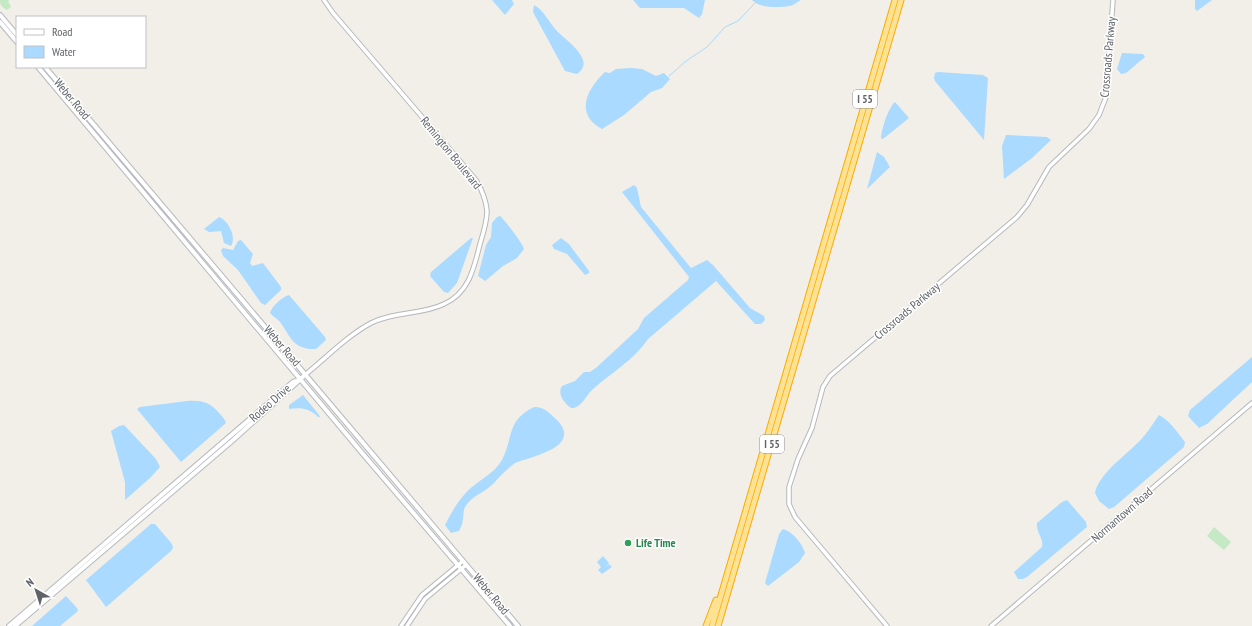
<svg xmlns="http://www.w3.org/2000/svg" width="1252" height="626" font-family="'PT Sans Narrow',sans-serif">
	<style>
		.green { fill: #c5e8c5 }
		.water { fill: #aadaff }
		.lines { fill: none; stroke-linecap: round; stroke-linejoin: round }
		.stream { stroke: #aadaff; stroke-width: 1 }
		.tertiary-casing { stroke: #b5b8bc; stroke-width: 5.5 }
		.secondary-casing { stroke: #b6babf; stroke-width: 6 }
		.motorway-casing { stroke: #f9ab00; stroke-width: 7 }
		.tertiary { stroke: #fff; stroke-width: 3.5 }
		.secondary { stroke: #fff; stroke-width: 4 }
		.motorway { stroke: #fde293; stroke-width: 5 }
		.leisure-dot { fill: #2e9e5b; stroke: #fff; stroke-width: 1.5 }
		.labels { text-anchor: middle; stroke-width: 3; stroke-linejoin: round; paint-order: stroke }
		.shield { fill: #fff; stroke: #8f9295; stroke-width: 1 }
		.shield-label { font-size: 11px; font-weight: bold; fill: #5f6368 }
		.street-label { font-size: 12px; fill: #5f6368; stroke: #fff }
		.leisure-label { font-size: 12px; font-weight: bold; fill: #27864d; stroke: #fff; text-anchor: start }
	</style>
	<rect width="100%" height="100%" fill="#f1efe8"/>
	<path class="green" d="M0,0H10L8,1L11,7L7,10C2,7 0,6 0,0Z
		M1214,527L1231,542L1224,550L1207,536Z"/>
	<path class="water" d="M492,0H512L514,4L505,15Z
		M633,0H705L702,14L699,18L684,8H640Z
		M752,0H801C797,2 793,6 789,6C779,8 759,8 752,0Z
		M1195,0H1212L1197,11L1195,9Z
		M534,5C544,10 549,23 557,31C566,41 597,60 577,74L565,71L533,12Z
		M1122,53L1143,54L1145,57L1126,73L1121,74L1117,69Z
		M631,68L642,69L656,76L664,73L670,79L662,88L651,92L624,115L602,129C574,114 587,89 605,72L610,73L616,69Z
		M938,72L983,75L988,78L984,140L935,81L934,78L935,73Z
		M895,102L909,118L883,139L881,138C882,128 888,108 895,102Z
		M1006,135L1047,137L1051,140L1032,158L1004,179L1002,146Z
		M877,152L884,157L890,167L867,189Z
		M634,185L637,188L641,207L691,268L707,260L713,265L750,308L764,316L765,320L761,324H755L716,281L648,339C635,359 611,373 593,389C586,395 581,409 571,408C564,403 557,394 562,386L575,381L584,372H590L597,367L638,329L644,318L688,280L689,277L622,192Z
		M500,216C504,219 523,244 524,249L517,258L503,266L485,281L478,276L486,245L491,237L492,223L497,217Z
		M219,217C228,220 237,237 231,246L224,243L221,231L209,232L204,229Z
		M471,238H473L457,283L448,293L444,292L430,276L431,272Z
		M561,238L569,244L589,271V273L585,275L567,254L554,249L552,245Z
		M241,240L253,254L250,263L252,266L263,263L281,287V290L265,305L261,303L238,270L223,256L221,250L223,248L233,250L238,241Z
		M289,295L325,337L326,340L316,349C293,350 291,337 280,322C277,318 273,317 270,313C272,306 282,297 289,295Z
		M1252,357V382L1207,424L1199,428L1188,416L1190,410Z
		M303,395L319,415L320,417H318C310,408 300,407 289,409V405Z
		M187,401C201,400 210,402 219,413C222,416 225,419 226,423L181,462L137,409L140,407Z
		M534,407C545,407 549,413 557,420C583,447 532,456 515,463C507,469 501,475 494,483C486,492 472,495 465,507C462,514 465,521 459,531L451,533L445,525C452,511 460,497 472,487C482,479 495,472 502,460C514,437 506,421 534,407Z
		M1159,415C1169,420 1178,433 1185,442L1184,447L1114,507L1109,509L1099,501L1095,493C1099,472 1130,453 1144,436C1149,430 1154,422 1159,415Z
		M124,425L156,459L160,467L150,478L125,500V482L111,431L119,426Z
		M1067,500L1086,522L1087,527L1027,577L1023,579H1018L1014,572L1042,547C1044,538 1036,533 1037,523L1062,502Z
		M151,524H155L172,544L173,548L171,551L106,607L86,580Z
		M783,529C793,532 802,543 805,553L799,562L768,586L765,583L779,534Z
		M603,556L609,563L605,567L609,564L612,567L602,574L598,570L601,567L597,562Z
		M66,596L77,608L78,611L60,626H32Z"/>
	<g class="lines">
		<path class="stream" d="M669,76L686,61L707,47L725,27L738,21L755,3"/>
		<g class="tertiary-casing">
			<path id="tertiary" d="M306,374C327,357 347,336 371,323C395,311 422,315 444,304C469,293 474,268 480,244C483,234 487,222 487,211C486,200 482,190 476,180L333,13L324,0
				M401,626L422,595L463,561
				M407,626L425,599L466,565
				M887,626L795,517L789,504V487L798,459L812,428L823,387L830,376L837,370L1017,217L1027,205L1049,167L1089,129L1099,115L1106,97L1113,0
				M991,626L1252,403"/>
		</g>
		<g class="secondary-casing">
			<path id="secondary" d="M0,15L17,35
				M0,22L17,42
				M38,67L363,454L510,626
				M45,67L518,626
				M9,626L293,382L300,380
				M15,626L232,441L306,374"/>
		</g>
		<g class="motorway-casing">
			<path id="motorway" d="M706,626L716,600
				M712,626L895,0
				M718,626L901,0"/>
		</g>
		<use href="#tertiary" class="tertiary"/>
		<use href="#secondary" class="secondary"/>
		<use href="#motorway" class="motorway"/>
	</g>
	<circle class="leisure-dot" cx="628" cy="543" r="4"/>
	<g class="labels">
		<g class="shield">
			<rect x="853" y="90" width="24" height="18" rx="3"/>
			<rect x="760" y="435" width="24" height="18" rx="3"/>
		</g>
		<g class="shield-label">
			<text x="865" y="103">I 55</text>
			<text x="772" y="448">I 55</text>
		</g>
		<g class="street-label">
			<text transform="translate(1108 57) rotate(-85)" y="4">Crossroads Parkway</text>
			<text transform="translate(72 99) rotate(50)" y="4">Weber Road</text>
			<text transform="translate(451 153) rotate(51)" y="4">Remington Boulevard</text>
			<text transform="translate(907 311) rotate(-40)" y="4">Crossroads Parkway</text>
			<text transform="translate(282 346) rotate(49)" y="4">Weber Road</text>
			<text transform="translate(270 403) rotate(-41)" y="4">Rodeo Drive</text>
			<text transform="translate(1122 515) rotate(-41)" y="4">Normantown Road</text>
			<text transform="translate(491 594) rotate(50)" y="4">Weber Road</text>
		</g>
		<g class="leisure-label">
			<text x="636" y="547">Life Time</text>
		</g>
	</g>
	<rect x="16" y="16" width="130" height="52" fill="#ffffff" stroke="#bfc1c3"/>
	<rect x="24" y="29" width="20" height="6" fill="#ffffff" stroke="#bfc1c3"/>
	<text x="52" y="36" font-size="12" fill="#5f6368">Road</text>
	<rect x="24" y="46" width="20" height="12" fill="#aadaff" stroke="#bfc1c3"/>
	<text x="52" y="56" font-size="12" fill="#5f6368">Water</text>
	<g transform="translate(36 590) rotate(321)" stroke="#ffffff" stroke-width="3" paint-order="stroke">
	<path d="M0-3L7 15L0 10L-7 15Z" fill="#5f6368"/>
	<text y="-6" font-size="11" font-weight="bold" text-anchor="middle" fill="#5f6368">N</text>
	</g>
</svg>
